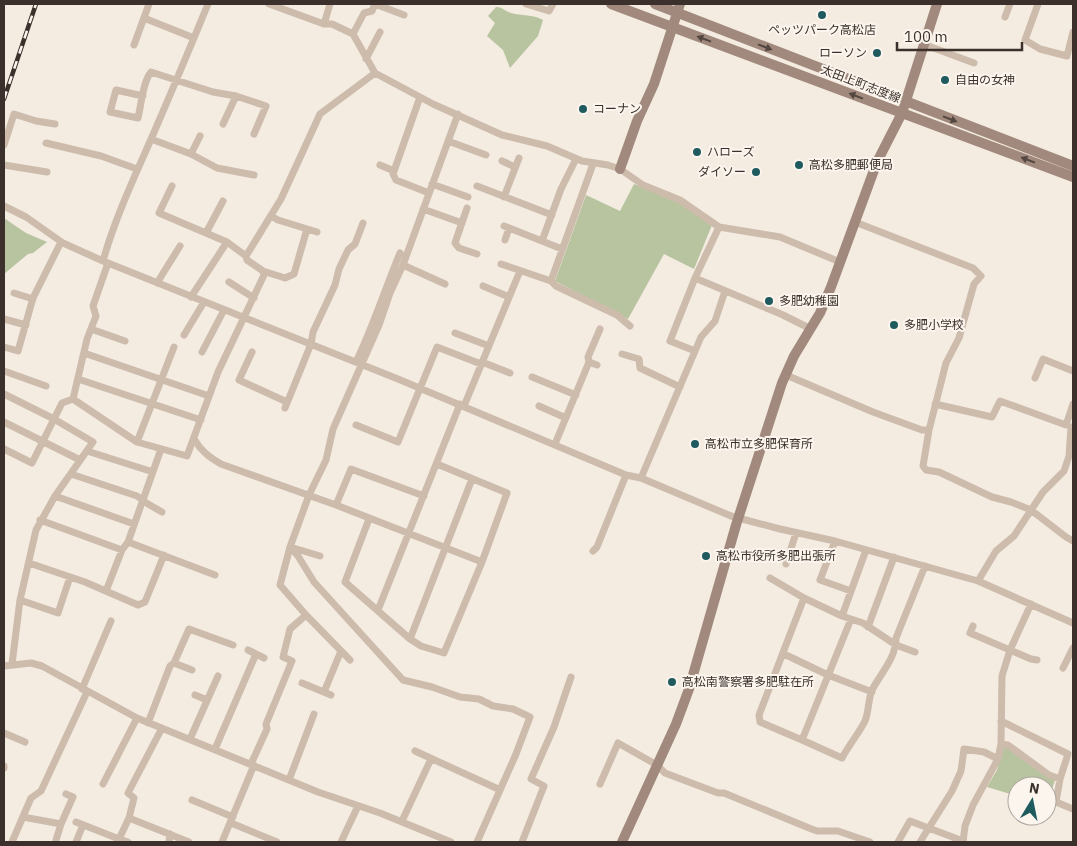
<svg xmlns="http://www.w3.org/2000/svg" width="1077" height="846" font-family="'IBM Plex Sans','Noto Sans JP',sans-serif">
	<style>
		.green { fill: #b8c4a0 }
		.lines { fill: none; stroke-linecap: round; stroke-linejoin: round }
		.street { stroke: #cdbbac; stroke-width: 7 }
		.secondary { stroke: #a18a7d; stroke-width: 10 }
		.rail-casing { stroke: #3b302b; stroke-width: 4.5 }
		.rail { stroke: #fbf5ee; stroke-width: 2.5; stroke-dasharray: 8; stroke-linecap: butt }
		.oneway { fill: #544640 }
		.poi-dot { fill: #1f5a5e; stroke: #fbf5ee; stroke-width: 2 }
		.labels { text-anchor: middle; stroke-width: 4; stroke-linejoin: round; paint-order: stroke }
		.poi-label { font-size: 12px; fill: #3b302b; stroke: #fbf5ee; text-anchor: start }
		.street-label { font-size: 12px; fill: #3b302b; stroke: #fbf5ee }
	</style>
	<rect width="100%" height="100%" fill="#f4ebe1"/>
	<path class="green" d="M496,7C502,7 505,11 511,13C522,16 532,14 543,20L538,36L510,68L503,50L487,36L495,23L488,16Z
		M634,184L678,202L712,225L694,269L664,254L628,319L555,281L586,195L620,211Z
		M4,218L26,233L47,242L33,253L28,254L4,274Z
		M1004,746L1055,780L1050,795L1047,794V786H1017V796L987,787L997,770Z"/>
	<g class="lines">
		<path class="street" d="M269,4L324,24L330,4
			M526,4L549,11L553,4
			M1038,4L1025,40L1040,49L1067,56L1073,32
			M1005,17L1010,4
			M144,18L194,38
			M324,24H332L353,34L375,73L433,104L502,135L547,146L582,161L608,165L620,169L643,185L680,200L719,227L695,278L670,341L695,351
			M353,34L364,13L372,11L375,4L404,15
			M923,44L974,63
			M134,45L149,4
			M366,59L380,32
			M143,96L116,90L110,112L138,118C141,106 143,81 151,72L213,92L236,96L266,106L254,134
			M420,97L393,174L396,180L429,193
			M223,124L236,96
			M151,139L191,154L217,168L254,175
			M448,141L486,155
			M46,143L101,156L137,169
			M4,145L14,114L36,121L55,124
			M191,154L200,136
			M502,161L515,167
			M593,164L551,281L556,286L617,315L630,326
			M4,165L47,172
			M380,165L394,171
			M432,184L468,197
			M172,186L159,213L227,242L246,256
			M477,186L552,215
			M504,197L519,158
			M4,206L26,217L63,243L103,261L398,379L626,475L641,478L731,516L780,529L835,541L978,581L1073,623
			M467,208L455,243L459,248L477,254
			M423,209L462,223
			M271,216L278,220L317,232
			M504,226L562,249
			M719,227L780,237L840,262
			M206,233L223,201
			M505,240L509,228
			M542,241L561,189L576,159
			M103,261C115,218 134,178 152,137C171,93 190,48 208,4
			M501,264L551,281
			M403,265L445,284
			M263,271L285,278L294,274L307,229
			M695,278L783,315L811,329
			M229,282L254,298
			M157,283L180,246
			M483,286L509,297
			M14,293L33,299
			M191,297L227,242
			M4,319L26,325
			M91,329L125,341
			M455,333L489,346
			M184,335L204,302
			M4,347L18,351L33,298L61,242
			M202,352L224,310
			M252,352L239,380L287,402
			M84,353L209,396
			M622,354L639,359L640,368L680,387
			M356,362C373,327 385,289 400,253
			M482,362L510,373
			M589,362L597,365
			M4,371L46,386
			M786,375L873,412L922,430H929L946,363L959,338L974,284L981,276L973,268L855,222
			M532,377L576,395
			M1035,378L1043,359L1073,371
			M78,379L201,420
			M4,394L54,419L93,442L55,496L36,530L20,600L12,664
			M73,399L137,442L187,456L218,372L264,275L263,271L247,260L246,256L281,199L320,114L375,73
			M73,399L87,339L96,316L93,306L108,263
			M935,404L992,417L1000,401L1066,425L1073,404
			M464,406L520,271
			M539,406L566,418
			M285,408L311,344L313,332L335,285L339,269L348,250L355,244L363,223
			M4,422L80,460
			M356,425L398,442L437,347L481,364
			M929,430L923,466L926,470L939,472L992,497L1011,502L1031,510L1066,537L1073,541
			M194,439C201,451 209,457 221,464L336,505L482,562
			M137,442L174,347
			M555,444L589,362L588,357L600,329
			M4,449L32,463L62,403L73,399
			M87,451L153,472
			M71,474L137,496L148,504L162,512
			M641,478L701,337L715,321L725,291
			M55,496L134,524
			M336,505L351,469L424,496
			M369,519L345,582L410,639L421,646L444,653L482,562L507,493L437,464
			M40,520L122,550
			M835,541L820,580L851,591
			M128,542L215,575
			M290,547L298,556L314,582L403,680L432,687L460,697L479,699L493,706L513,709L530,717L516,754L477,842
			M290,547L320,556
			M593,551L597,547L626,475
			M29,563L85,582L138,605L145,602L164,555
			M786,564L796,533
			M770,578L804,598L842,616L863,623L896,645L915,652
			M978,581L996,551L1014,536L1043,492L1064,471L1069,456L1071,427
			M106,591L122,550L128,542L161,449
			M804,598L759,715L760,722L802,740L851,619
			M20,600L58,613L70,577
			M378,610L460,404
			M842,616L866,550
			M973,626L970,633L1031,659L1037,660
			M868,627L894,557
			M410,639L472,479
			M248,650L264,658
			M784,654L828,675L872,692
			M350,660L306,615L280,585L290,547L309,495L326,460L333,429L379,325L390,293L403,265L458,114
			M174,663L192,670
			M4,666L31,663L42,666L137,718L318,792L380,813L451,842
			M1063,668L1073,648
			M302,683L331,695
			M82,689L111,621
			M324,692L341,651
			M195,695L207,700
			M1001,721L1068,754L1060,779L1056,802L1073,809
			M148,723L170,666L174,663L189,629L233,645
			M4,733L25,742
			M190,739L218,676
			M802,740L842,758C849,745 859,733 865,721C869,711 868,700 872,690C881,673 896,658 896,638L925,566
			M1001,744L1008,745L1049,775L1060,779
			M215,749L256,654
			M415,751L496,788
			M251,764L267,729L266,724L292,661L283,657L290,629L306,615
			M4,766V768
			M289,780L314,714
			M103,784L137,718
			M600,784L618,743L657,765L665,773L718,793H724L809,828L817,831H838L870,842
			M192,800L233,817
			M23,817L61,824
			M129,818L134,798L128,793L162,728
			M402,821L431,759
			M76,822L119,839
			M231,823L277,842
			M56,840L61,824L73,797L66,794
			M12,842L31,798L41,791L87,692
			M76,842L83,825
			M128,842L119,839L129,818L189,842
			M169,842L170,834
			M222,842L254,765
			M341,842L358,806
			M522,842L544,786L531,779L554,727L571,677
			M898,842L910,821L963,841
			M920,842L952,791L961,771L964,749L984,752L998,759
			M963,842L965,826L973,805L998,759L1001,744L1002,676L1010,650L1031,604"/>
		<path class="secondary" d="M611,4L1073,177
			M655,4L1073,166
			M620,169L637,121L654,84L680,4
			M622,842L676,724L689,689L736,525L782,383L794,356L820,313L831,287L877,162L902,113L937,4"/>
		<g class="rail-casing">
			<path id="rail" d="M4,99L36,4"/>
		</g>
		<use href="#rail" class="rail"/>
	</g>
	<defs><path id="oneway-solid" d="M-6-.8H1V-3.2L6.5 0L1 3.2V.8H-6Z" transform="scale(1.25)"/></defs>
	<g class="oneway">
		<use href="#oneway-solid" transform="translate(704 39) rotate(-159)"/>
		<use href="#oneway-solid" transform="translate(765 47) rotate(21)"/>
		<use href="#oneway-solid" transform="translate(856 96) rotate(-159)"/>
		<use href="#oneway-solid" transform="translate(950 119) rotate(21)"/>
		<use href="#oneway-solid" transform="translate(1028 160) rotate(-159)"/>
	</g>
	<g class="poi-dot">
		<circle cx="822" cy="15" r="5"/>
		<circle cx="877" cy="53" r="5"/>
		<circle cx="945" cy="80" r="5"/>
		<circle cx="583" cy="109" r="5"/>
		<circle cx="697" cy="152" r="5"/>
		<circle cx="799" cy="165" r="5"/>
		<circle cx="756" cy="172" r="5"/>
		<circle cx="769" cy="301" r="5"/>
		<circle cx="894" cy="325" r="5"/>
		<circle cx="695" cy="444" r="5"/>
		<circle cx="706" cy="556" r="5"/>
		<circle cx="672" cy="682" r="5"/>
	</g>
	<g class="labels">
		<g class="poi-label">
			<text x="822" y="34" text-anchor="middle">ペッツパーク高松店</text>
			<text x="867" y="57" text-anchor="end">ローソン</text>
			<text x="955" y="84">自由の女神</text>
			<text x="593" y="113">コーナン</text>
			<text x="707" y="156">ハローズ</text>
			<text x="809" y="169">高松多肥郵便局</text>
			<text x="746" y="176" text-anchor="end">ダイソー</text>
			<text x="779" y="305">多肥幼稚園</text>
			<text x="904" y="329">多肥小学校</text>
			<text x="705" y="448">高松市立多肥保育所</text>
			<text x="716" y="560">高松市役所多肥出張所</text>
			<text x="682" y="686">高松南警察署多肥駐在所</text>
		</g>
		<g class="street-label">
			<text transform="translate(861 84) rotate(21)" y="4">太田上町志度線</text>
		</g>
	</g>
	<rect width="1077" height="846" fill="none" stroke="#3b302b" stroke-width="10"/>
	<g transform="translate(1032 801) rotate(10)"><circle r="24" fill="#fbf5ee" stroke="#aea6a0"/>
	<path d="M0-4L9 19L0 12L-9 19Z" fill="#1f5a5e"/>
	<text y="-8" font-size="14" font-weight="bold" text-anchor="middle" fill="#3b302b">N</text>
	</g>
	<path d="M897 42v8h125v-8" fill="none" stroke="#3b302b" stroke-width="2.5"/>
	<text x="904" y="42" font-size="15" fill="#3b302b" stroke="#fbf5ee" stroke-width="4" paint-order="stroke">100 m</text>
</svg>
